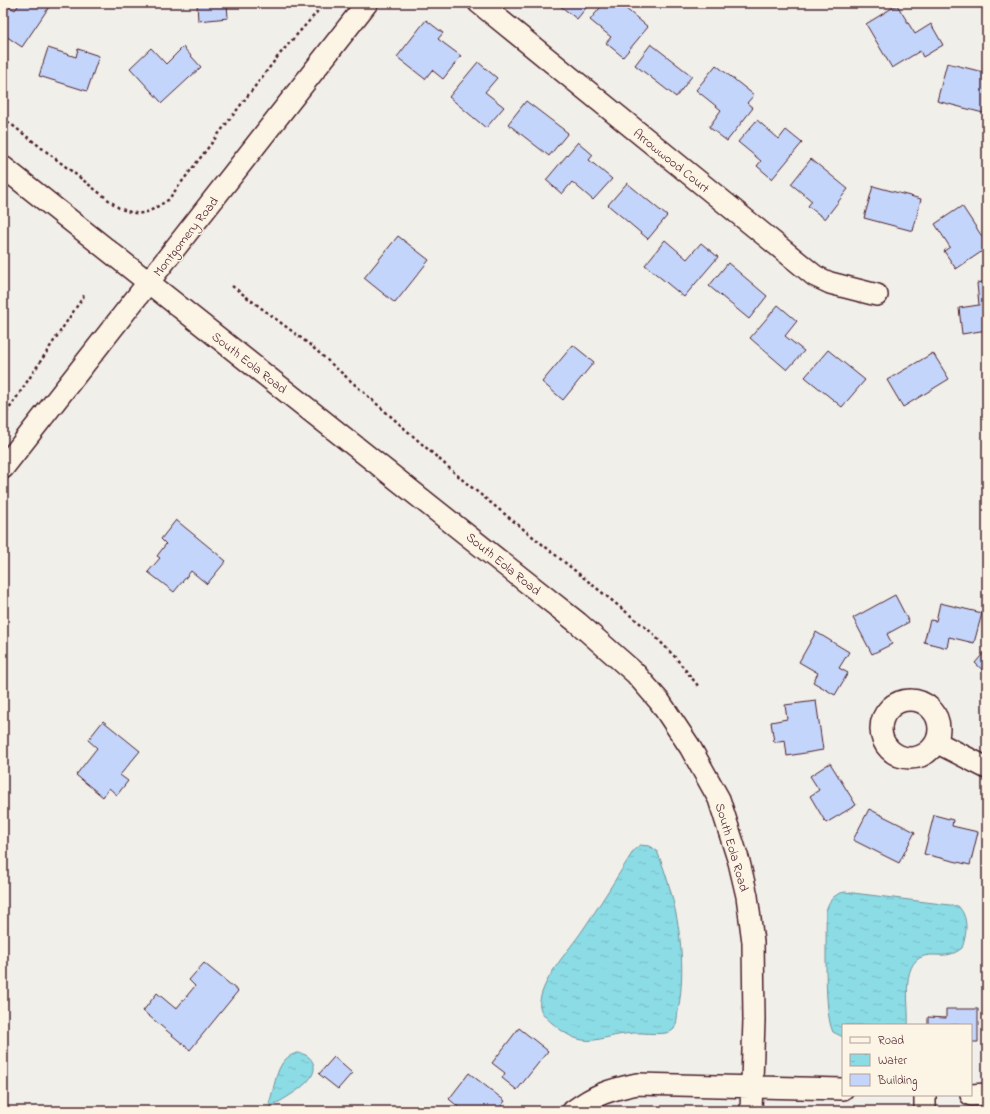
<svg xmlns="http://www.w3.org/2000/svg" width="990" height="1114" font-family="'Indie Flower',sans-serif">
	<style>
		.water { fill: url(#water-ripples); stroke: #71909b }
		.building { fill: #c4d5fb; stroke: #4a1f2b }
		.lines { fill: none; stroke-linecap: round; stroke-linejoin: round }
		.minor-casing { stroke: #4a1f2b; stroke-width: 24 }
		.path { stroke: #4a1f2b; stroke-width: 2.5; stroke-dasharray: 3 3; stroke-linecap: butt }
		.minor { stroke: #fcf5e5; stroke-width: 21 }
		.labels { text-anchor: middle; stroke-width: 3; stroke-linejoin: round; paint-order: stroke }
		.street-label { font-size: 13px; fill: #4a1f2b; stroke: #fcf5e5 }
	</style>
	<defs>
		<pattern id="water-ripples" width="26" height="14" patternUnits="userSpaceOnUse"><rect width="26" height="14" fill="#8bdce5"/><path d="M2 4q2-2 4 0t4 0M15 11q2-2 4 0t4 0" fill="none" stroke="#79bcc5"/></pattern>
	</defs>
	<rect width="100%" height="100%" fill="#f1efe9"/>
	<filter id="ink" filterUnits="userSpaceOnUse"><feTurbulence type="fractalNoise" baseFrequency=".025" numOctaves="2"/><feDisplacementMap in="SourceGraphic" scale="8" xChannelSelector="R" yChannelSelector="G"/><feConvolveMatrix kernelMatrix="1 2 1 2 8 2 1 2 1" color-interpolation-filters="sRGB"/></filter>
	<g filter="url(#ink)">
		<path class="water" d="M640,845L649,846L657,851C677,900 688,959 678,1011C677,1017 677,1024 674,1029C668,1037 643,1032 633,1033C595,1036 587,1053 552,1023C545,1017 538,1010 540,1001C543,978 569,950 582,931C600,905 617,877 634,850Z
			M845,892L958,906C969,917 967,934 962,948C951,957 943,955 930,955C898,957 910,1004 908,1025H843V1037L833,1032C823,1012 827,938 826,911C829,900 834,894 845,892Z
			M298,1053C305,1054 310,1056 313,1063C321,1080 285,1098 274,1105L270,1106L269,1103C276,1086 275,1057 298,1053Z"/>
		<path class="building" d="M3,3L15,10L20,3H42L49,7L22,47L3,34Z
			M197,3H227L228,18L198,21Z
			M560,3H590L577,19L559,5Z
			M604,3H619L648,27L623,57L606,43L611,37L590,20Z
			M897,5L915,34L931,24L943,45L923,57L920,51L892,68L866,24Z
			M426,20L443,33L438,39L461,56L443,79L432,70L425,79L397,57Z
			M651,44L692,76L676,97L635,65Z
			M183,47L201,67L162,103L130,68L151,48L166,64Z
			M48,48L76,57L78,49L99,56L87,91L39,76Z
			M478,62L497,78L485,92L504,107L486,128L449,97Z
			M947,63L987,73V114L937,101Z
			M716,65L754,95L747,103L753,108L727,141L709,127L721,110L696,90Z
			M526,101L568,133L549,156L508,124Z
			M757,120L779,139L786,130L802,143L772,179L757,166L761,161L738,142Z
			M578,142L593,155L589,160L612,179L593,200L572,182L562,194L546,180Z
			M811,159L848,189L825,219L808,206L812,201L791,184Z
			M627,183L667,216L648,239L608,205Z
			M873,186L921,199L913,231L864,218Z
			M962,206L987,244V248L956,269L944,251L950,247L935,224Z
			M398,236L429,260L395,303L364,278Z
			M665,240L687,259L701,243L718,257L684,297L645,265Z
			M728,263L767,296L749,319L709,286Z
			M987,281V330L962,334L959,308L979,305L977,283Z
			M778,305L797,321L785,336L804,351L787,370L750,338Z
			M573,345L594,362L563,400L542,382Z
			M828,350L865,380L842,407L805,377Z
			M933,353L949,379L903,407L887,380Z
			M176,520L226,561L207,584L191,571L174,592L148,572L160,558L157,556L166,544L161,539Z
			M895,595L909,622L887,634L892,644L872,654L853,618Z
			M940,603L982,613L974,643L949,637L947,648L924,642L930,620L936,621Z
			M816,632L849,652L839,668L848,673L835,695L813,682L818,673L799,662Z
			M987,649V674L975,663Z
			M816,701L823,750L787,756L785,740L774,742L771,722L787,719L785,705Z
			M103,721L140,751L120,775L128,781L117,795L109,788L103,797L76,775L97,748L88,740Z
			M830,763L856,805L826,823L810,796L819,790L810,776Z
			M869,809L915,832L899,863L853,840Z
			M934,815L953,820L952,826L978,832L970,865L924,854Z
			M204,963L238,991L190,1050L143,1011L157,993L176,1009L195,986L189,980Z
			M946,1009H978V1042H971V1025H928V1017L946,1018Z
			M519,1028L548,1051L517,1090L502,1078L505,1073L492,1063Z
			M334,1057L352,1073L338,1089L319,1074Z
			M469,1073L505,1101L497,1111H461L462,1110L449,1099Z"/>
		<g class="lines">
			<g class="minor-casing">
				<path id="minor" d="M479,3L815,276L830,283L877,295
					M3,167L578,623L635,673L660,702L690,747L719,799L739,862L747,896L753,942L754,1020L751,1111
					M3,468L367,3
					M881 729a29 29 0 1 1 58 0a29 29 0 1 1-58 0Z
					M936,742L987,768
					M925,1095V1111
					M971,1095L987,1094
					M573,1111C596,1094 609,1090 637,1084L843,1089"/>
			</g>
			<path class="path" d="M3,118L119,208C143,218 147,213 168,200L279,55L325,3
				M232,286L309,344L465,482L651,632L675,657L699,687
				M3,418L85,294"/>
			<use href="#minor" class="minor"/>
		</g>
	</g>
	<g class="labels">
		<g class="street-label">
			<text transform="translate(672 160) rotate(39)" y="5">Arrowwood Court</text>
			<text transform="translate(185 236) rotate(-52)" y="5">Montgomery Road</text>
			<text transform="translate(250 362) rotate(38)" y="5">South Eola Road</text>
			<text transform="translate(504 563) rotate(39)" y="5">South Eola Road</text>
			<text transform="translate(733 847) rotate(74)" y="5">South Eola Road</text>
		</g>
	</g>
	<rect width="990" height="1114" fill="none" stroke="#fcf5e5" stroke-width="16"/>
	<rect x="8" y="8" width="974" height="1098" fill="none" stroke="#4a1f2b" stroke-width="1.5" filter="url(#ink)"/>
	<rect x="842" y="1024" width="130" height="72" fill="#fcf5e5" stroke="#b59f9b"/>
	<rect x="850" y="1037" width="20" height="6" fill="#fcf5e5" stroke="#b59f9b"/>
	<text x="878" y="1044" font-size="12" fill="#4a1f2b">Road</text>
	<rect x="850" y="1054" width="20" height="12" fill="url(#water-ripples)" stroke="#b59f9b"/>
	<text x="878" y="1064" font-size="12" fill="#4a1f2b">Water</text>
	<rect x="850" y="1074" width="20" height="12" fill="#c4d5fb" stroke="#b59f9b"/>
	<text x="878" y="1084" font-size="12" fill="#4a1f2b">Building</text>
</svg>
